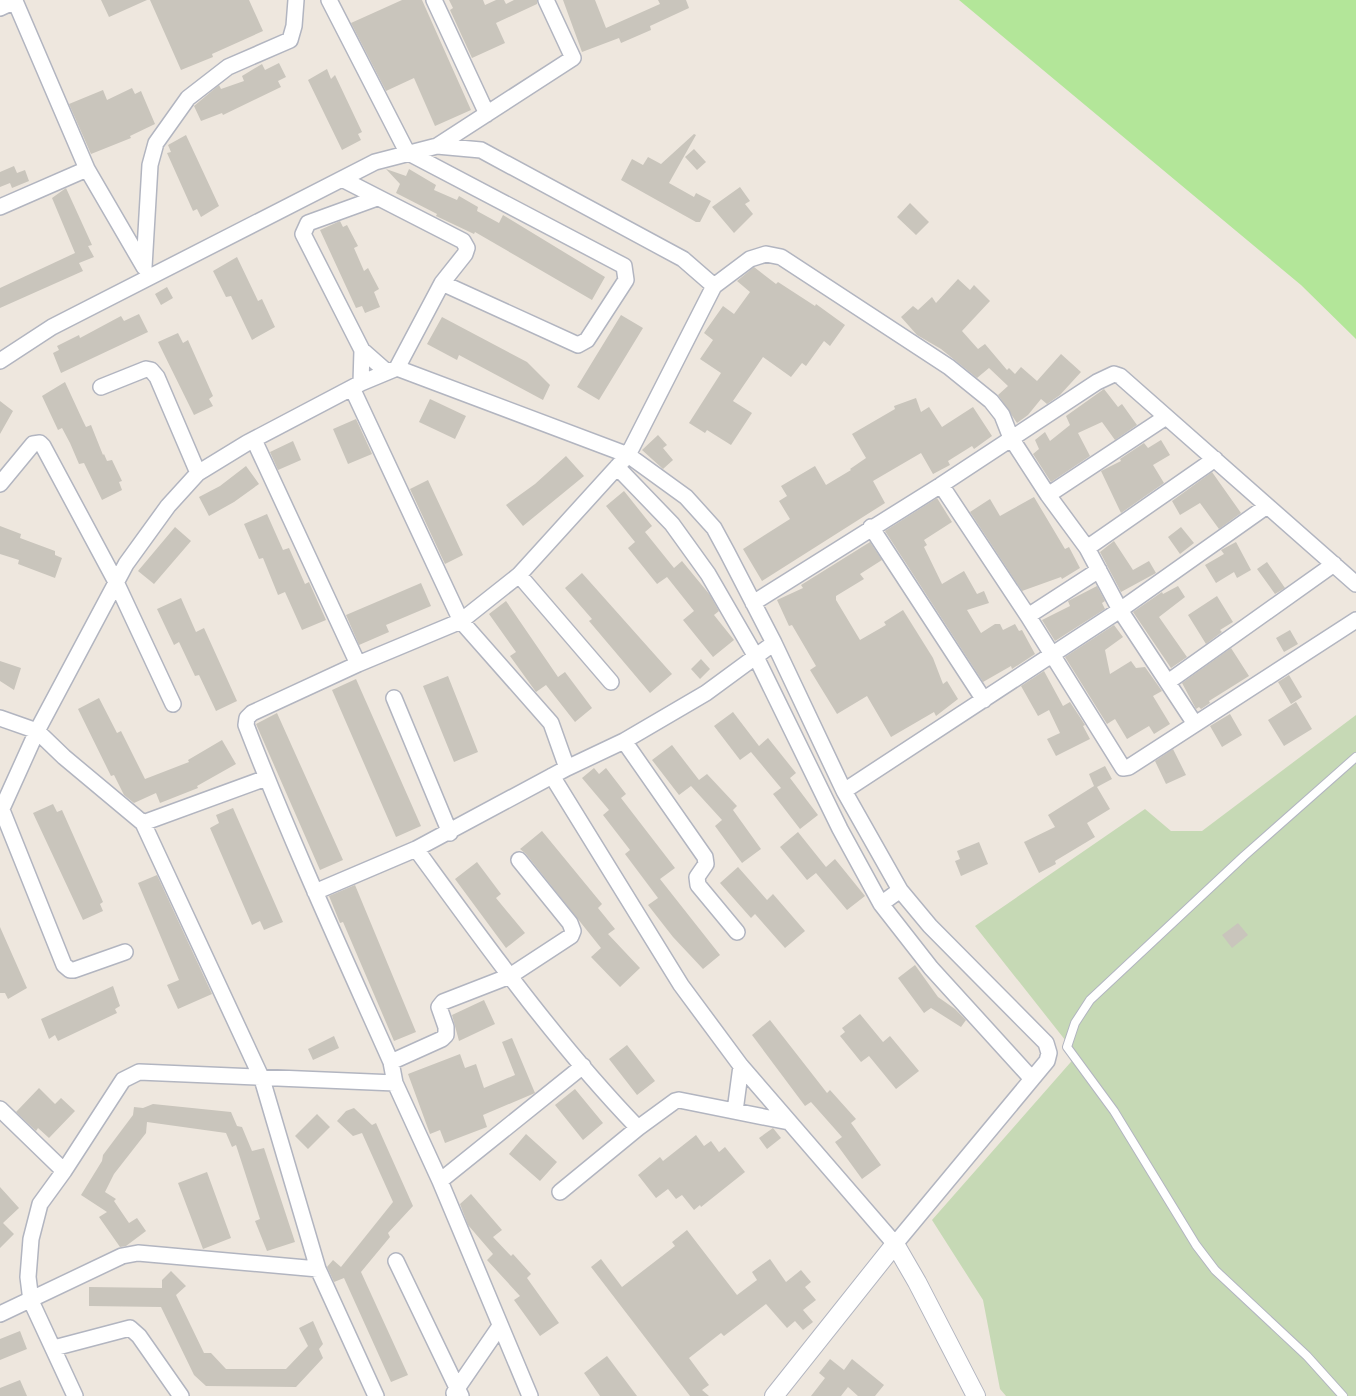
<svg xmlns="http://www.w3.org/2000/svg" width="1356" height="1396" font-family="Poppins,sans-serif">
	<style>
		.green { fill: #b3e699 }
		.cemetery { fill: #c6d9b5 }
		.building { fill: #c9c5bc }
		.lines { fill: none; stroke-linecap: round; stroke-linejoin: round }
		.service-casing { stroke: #b2b5c0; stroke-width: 10 }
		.minor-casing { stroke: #b2b5c0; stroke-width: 18 }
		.tertiary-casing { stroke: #b2b5c0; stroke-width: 20 }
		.service { stroke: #fff; stroke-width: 8 }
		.minor { stroke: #fff; stroke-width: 15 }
		.tertiary { stroke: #fff; stroke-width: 18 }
	</style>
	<rect width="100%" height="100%" fill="#eee7de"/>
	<path class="green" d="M959,0H1356V339L1301,285Z"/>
	<path class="cemetery" d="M1356,715V1396H1006L1000,1389L983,1300L932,1220L1077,1055L975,926L1145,809L1171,831H1202Z"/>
	<path class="building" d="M101,0H147L109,17Z
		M150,0H249L263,31L212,54L213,57L181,70Z
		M402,0H422L471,110L435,126L414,78L386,91L351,23Z
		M449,0H483L485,5L496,0H504L506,4L514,0H537V4L496,23L505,43L472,58L450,10L453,8Z
		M563,0H595L606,28L660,4L658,0H686L689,8L650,26L651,30L621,43L619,38L582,52Z
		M279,63L286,77L278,81L281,87L223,115L222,113L201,121L194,106L219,85L221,89L244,81L242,76L262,64L265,70Z
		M327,69L331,79L335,75L362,132L358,134L361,140L342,150L308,80Z
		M132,88L135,94L141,91L155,124L130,136L131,138L91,154L69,104L103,90L107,100Z
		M694,134L696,135L669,183L694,197L696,193L711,201L700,222H696L621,180L632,159L643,165L648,157L661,164Z
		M186,135L219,206L201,217L197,209L193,211L167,153L171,152L168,145Z
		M694,149L706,162L697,170L685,157Z
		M14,166L17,173L25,170L29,181L12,188L10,183L0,187V172Z
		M386,169L406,176L409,169L436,185L434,190L457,200L459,196L478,207L477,211L499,223L503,215L605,277L592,300L475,232L474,234L436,216L437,214L396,193L400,184Z
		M740,187L750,201L745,204L753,214L734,233L712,207Z
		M66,188L92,245L88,246L94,257L79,263L83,271L0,308V288L75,253L52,198Z
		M910,203L929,222L916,235L897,217Z
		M340,221L343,227L347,225L358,246L354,248L364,271L368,268L379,289L374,292L380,307L365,313L362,306L356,308L320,230Z
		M237,257L258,301L262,299L275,327L252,340L231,296L226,297L213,271Z
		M754,267L776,284L778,282L815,306L816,304L845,325L830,346L824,341L806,366L802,363L791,377L763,357L733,401L752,413L731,445L707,430L705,433L689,423L721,373L700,359L713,340L704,333L723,306L734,314L750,292L737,281Z
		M958,279L970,290L974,285L990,301L962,331L978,349L985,344L1007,370L1009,368L1015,374L1021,367L1037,381L1061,354L1081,372L1060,395L1047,404L1041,399L1028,415L1017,423L998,395L1008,386L989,368L977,378L941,349L917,335L901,317L913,306L918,310L932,297L936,303Z
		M167,287L173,298L161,305L155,294Z
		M139,314L148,332L61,373L53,353L59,350L57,346L79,335L80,338L121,316L124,321Z
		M621,315L643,328L599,400L577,387Z
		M442,317L527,362L550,385L543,400L459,355L457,360L427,344Z
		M178,333L183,343L188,340L213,396L209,399L213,406L194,415L158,342Z
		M65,382L83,421L86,427L91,425L103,455L104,454L107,461L112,460L122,481L119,482L122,490L102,500L84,463L79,464L70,443L62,428L58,430L42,396Z
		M1104,389L1118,407L1122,404L1137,425L1115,440L1102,422L1078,433L1090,456L1051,482L1033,454L1039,449L1035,440L1045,432L1050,441L1070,425L1066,416Z
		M916,398L921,412L929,407L942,427L973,407L992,436L974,449L972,446L948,461L950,465L933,474L921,453L873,481L885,503L762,581L743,549L790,519L779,501L787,496L781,486L815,466L826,485L851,470L850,469L866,458L852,434L895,409L894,406Z
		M430,399L466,416L455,439L419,422Z
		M0,401L13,411L0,434Z
		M356,419L372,454L348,464L333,429Z
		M658,435L667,445L663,448L673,460L663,469L642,450Z
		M1161,440L1170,455L1153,465L1164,483L1121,513L1101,471L1121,461L1120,459L1144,443L1148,448Z
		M293,441L301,460L278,470L270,452Z
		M566,456L584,476L523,526L506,505L535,484Z
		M246,466L259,484L234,502L209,516L199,497L220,486Z
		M1212,472L1241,513L1219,529L1200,503L1180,515L1172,501Z
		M428,480L463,555L445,564L410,489Z
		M624,491L652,526L645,532L674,568L682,561L710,595L719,611L714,615L734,640L713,657L683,620L694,611L667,577L657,584L628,548L635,542L606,506Z
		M1034,497L1065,549L1069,547L1080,568L1062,579L1061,577L1022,591L970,512L990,499L1000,516Z
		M937,498L952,522L924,540L927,545L924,547L942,584L964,571L977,594L984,591L989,603L967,610L981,633L995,624H1000L1003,630L1015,624L1019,631L1022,630L1035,654L1012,669L1011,666L983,682L885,531Z
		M267,514L283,550L289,548L305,584L309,582L326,620L302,630L285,592L278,595L263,558L259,559L244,524Z
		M0,526L21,534L20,538L55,551V555L62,558L55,578L18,564L19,560L0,554Z
		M175,527L191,541L154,584L138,571Z
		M1181,527L1194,543L1180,554L1168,537Z
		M1114,541L1133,570L1149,561L1156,573L1121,592L1100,552Z
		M870,542L882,560L860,574L864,579L836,596V600L860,640L886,625L884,622L903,610L933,658L943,684L947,681L958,699L936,716L934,712L891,737L867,696L837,714L810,670L816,666L792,625L789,626L777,600L803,588L801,585Z
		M1236,542L1251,570L1237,578L1234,572L1216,583L1205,565L1224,554L1221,550Z
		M1267,562L1285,588L1275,594L1257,569Z
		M582,573L672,674L650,693L589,621L592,619L565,588Z
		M421,583L431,606L386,625L389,632L359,645L346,615Z
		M1097,586L1105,601L1102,603L1105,609L1055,641L1042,620L1070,606L1068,601Z
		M1178,586L1185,597L1159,617L1187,657L1171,668L1133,612L1162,592L1163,594Z
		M1217,596L1233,622L1220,630L1222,632L1206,644L1188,615Z
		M181,598L196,632L204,628L237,701L216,711L199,675L195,676L179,642L174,645L157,609Z
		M506,601L558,677L565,672L592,708L575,722L546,685L536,692L510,656L516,652L489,614Z
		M1114,625L1123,637L1105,650L1110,674L1131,661L1136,668L1145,667L1162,691L1153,696L1170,724L1154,734L1149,726L1127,739L1115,719L1107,724L1065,657Z
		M1290,630L1298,644L1284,652L1276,638Z
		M1231,648L1249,676L1209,701L1210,703L1201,709L1199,707L1196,709L1182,683Z
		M701,659L710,669L700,679L691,669Z
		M0,661L21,668L14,690L0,681Z
		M1044,671L1063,706L1070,702L1085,725L1083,726L1090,739L1056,756L1047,739L1060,733L1049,710L1038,716L1021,686Z
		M1289,675L1302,697L1291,704L1278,682Z
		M448,676L478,752L454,762L423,686Z
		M356,679L421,826L396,837L332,690Z
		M99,698L117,733L121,731L145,779L189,762L188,760L222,740L236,764L197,786L198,788L160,803L156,793L134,803L124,795L114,775L111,776L78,709Z
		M1296,702L1312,729L1284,746L1268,720Z
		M733,712L759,746L768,738L796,773L790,778L818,815L800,829L773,794L781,788L751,752L740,760L714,726Z
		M277,713L343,860L320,870L256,724Z
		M1230,714L1242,735L1222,747L1210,726Z
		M672,745L699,780L707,774L737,806L733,810L761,849L742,863L715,826L722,820L691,786L679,795L652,760Z
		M1173,749L1186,775L1166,784L1155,761Z
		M1105,766L1112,779L1097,787L1110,809L1087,823L1095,837L1055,861L1056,864L1039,873L1024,842L1055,827L1048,815L1094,786L1089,774Z
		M594,768L599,774L606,768L626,794L621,798L675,868L660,879L720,955L703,969L673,937L648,905L658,898L625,854L630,850L603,815L609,810L582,778Z
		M53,804L57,812L62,810L103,902L100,904L103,911L83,920L33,813Z
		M233,808L283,922L264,930L260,921L252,925L210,828L219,823L216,815Z
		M542,831L602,904L598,908L615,929L608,934L640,968L620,987L591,957L601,948L526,854L520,849Z
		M798,832L826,867L835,859L865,896L847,910L816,873L807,880L780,847Z
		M979,842L988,864L961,876L955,861L960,859L957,851Z
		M477,862L501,894L496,898L525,933L506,948L455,879Z
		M738,867L767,900L773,894L805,931L785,948L755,914L751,918L720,883Z
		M157,875L212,994L178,1009L167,985L179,980L138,883Z
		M355,885L416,1032L394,1041L343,922L340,923L329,896Z
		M1238,923L1248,935L1232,948L1222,935Z
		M0,927L27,988L8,999L5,993H0Z
		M915,965L938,997L955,1009L966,1020L961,1027L931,1008L924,1013L898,978Z
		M113,986L120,1006L115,1009L117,1013L58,1041L55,1035L49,1039L41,1019Z
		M484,1000L495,1024L459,1041L452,1015Z
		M860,1014L883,1042L890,1036L919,1071L896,1089L869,1056L861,1062L840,1036L845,1032L842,1028Z
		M770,1020L827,1093L830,1090L856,1119L851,1123L881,1165L862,1179L835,1142L842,1137L811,1102L805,1106L752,1035Z
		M334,1036L339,1048L313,1060L308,1049Z
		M512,1038L535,1093L483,1115L487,1127L445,1143L440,1130L430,1134L408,1074L460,1054L465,1068L476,1064L484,1088L515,1075L502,1042Z
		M627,1045L655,1081L637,1095L609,1059Z
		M39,1088L55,1104L61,1098L75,1111L49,1138L38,1128L36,1131L16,1112Z
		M575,1089L603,1123L583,1140L555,1105Z
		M153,1104L231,1112L237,1126L242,1127L252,1151L264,1148L295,1242L267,1251L255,1221L260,1219L236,1145L232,1147L226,1133L147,1122L146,1133L114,1174L105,1192L116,1199L114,1201L129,1223L137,1218L146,1231L126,1246L120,1247L99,1217L107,1212L81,1195L102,1161L103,1155L133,1115L134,1107L143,1108Z
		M354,1108L372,1125L376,1123L413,1206L388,1233L390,1237L361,1272L408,1375L391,1382L344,1278L334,1282L327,1267L333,1260L341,1267L393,1202L362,1133L353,1136L337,1121L346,1111Z
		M317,1114L330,1127L308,1149L295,1136Z
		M773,1128L781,1138L767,1149L759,1138Z
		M526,1134L557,1162L540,1181L509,1154Z
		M696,1135L704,1146L711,1141L719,1152L725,1147L745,1172L701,1207L700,1205L694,1210L682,1195L676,1199L668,1189L656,1198L638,1175L660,1157L663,1161Z
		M207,1172L231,1238L203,1249L178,1183Z
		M0,1187L19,1208L3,1223L14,1234L0,1248Z
		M471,1194L502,1230L493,1237L511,1256L513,1254L531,1274L527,1278L559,1323L540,1336L514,1300L520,1296L487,1260L493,1254L468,1225L460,1204Z
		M687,1230L737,1295L757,1280L752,1272L770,1259L786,1282L801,1270L811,1282L805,1287L816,1300L803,1310L813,1322L803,1330L795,1321L787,1328L766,1304L724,1336L721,1333L689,1358L709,1385L702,1390L709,1396H690L591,1267L601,1259L622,1287L675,1246L672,1242Z
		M171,1271L186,1286L176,1295L204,1353H211L226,1369H286L308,1346L299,1328L313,1321L323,1344L319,1349L323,1358L296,1387L206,1386L194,1375L161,1307L89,1306V1287L162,1288V1280Z
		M20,1331L27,1349L0,1360V1339Z
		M607,1356L637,1396H600L584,1373Z
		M830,1359L844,1370L852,1359L884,1385L875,1396H858L848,1387L841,1396H811L825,1378L819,1373Z
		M20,1380L27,1396H0V1388Z"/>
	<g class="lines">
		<g class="service-casing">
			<path id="service" d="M1343,1396L1307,1356L1215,1270L1196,1245L1114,1111L1067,1047L1075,1023L1090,1000L1244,856L1356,757"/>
		</g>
		<g class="minor-casing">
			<path id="minor" d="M329,0L407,152L624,266L626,280L587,340L578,345L442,283
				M434,0L487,114
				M0,8L15,1L87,169L144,267
				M437,146L573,58L546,0
				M342,179L463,241L467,248L465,254L442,283L397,368
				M0,207L87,169
				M144,267L150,165L156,143L188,98L228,67L290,40L294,26L296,0
				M362,350L387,372
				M0,361L52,327L375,162L437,146L481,150L683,259L714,286
				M361,383L362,350L303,234L308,223L377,198
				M101,387L146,369L151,370L157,377L198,473
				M352,388L461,621L551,723L567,768
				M254,440L358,664
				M617,467L672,524L708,574L756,657L840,829L881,904
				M0,484L33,444L40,443L43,446L116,582L173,704
				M941,485L1028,616L1123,768L1129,767L1356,620
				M1048,495L1166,417
				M871,527L984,700
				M1087,548L1215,459
				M519,575L611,682
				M753,603L941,485L1097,382L1114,374L1120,376L1356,584
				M1028,616L1099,570
				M1168,682L1334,564
				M394,698L450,833
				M0,718L37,731L64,757L143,823L262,1079L318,1269L376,1396
				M624,741L705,857L706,864L697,877L698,885L737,932
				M844,791L1120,610L1267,506
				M2,810L64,965L70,970H74L125,952
				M0,813L37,731L126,564L168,506L198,473L247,443L361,383L397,368L628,455L686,497L714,528L727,552L774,643L844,791L900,890L930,926L1046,1043L1049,1053L1047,1061L895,1244L741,1066L681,985L552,776
				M143,823L266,778
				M416,849C486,945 556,1043 638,1128L675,1101L679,1100L789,1122
				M900,890L881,904L931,968L1032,1079
				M315,892L416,849L567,768L624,741L706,693L774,643
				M391,1062L442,1039L446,1035V1027L439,1007L443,1002L510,976L571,936L573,931L570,923L519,860
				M0,1109L64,1171
				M735,1111L741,1066
				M440,1181L583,1066
				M560,1192L638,1128
				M396,1261L461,1396
				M0,1314L122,1256L138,1253L318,1269
				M54,1348L130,1328L139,1336L181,1396
				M454,1393L500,1326
				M75,1396L31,1301L28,1277L31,1239L40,1204L64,1171L123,1080L139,1072L395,1083
				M530,1396L440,1181L395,1083L391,1062C341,950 290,839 246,725L247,718L252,713L358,664L461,621L519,575L628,455L714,286L750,259L766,254L781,257L949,367L991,401L1002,415L1011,438L1048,495L1087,548L1120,610L1195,724"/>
		</g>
		<g class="tertiary-casing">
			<path id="tertiary" d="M774,1396L895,1244L917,1282L976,1396"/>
		</g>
		<use href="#service" class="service"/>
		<use href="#minor" class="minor"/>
		<use href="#tertiary" class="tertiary"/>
	</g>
</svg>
